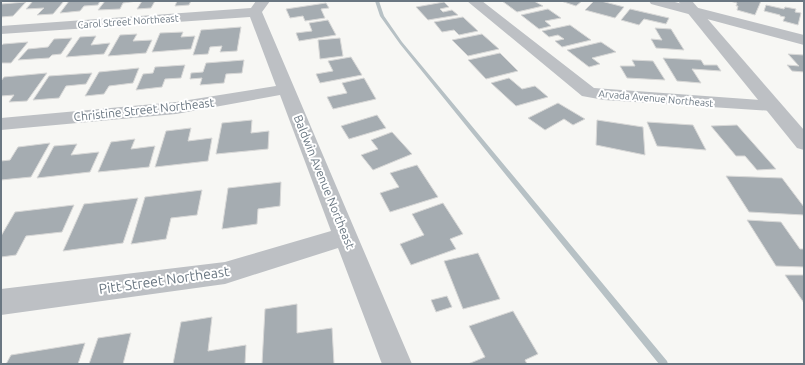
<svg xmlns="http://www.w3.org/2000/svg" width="805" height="365" font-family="Ubuntu,sans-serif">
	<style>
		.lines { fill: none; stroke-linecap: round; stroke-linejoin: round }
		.stream { fill: #b7c1c5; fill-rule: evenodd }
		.building { fill: #a5acb1; stroke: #d8d8d7 }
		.minor { fill: #bdc0c4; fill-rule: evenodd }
		.tertiary { fill: #bdc0c4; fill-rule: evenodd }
		.labels { text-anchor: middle; stroke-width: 4; stroke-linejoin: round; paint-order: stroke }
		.far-street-label { font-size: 10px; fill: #6a7782; stroke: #fff }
		.street-label { font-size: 12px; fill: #6a7782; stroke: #fff }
		.near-street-label { font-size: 14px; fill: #6a7782; stroke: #fff }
	</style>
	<rect width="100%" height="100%" fill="#f7f7f4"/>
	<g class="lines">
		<path class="stream" d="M375,1H379L384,16L402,42L667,361L668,364H659L400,44L380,16Z"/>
	</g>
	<path class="building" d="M33,1H64L53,14L37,15L44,8L26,9Z
		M69,1H100L98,5L84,6L80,11L60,13Z
		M105,1H137L123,3L120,9L98,10Z
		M142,1H160H155L151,8L137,9Z
		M177,1H191L189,5L175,6Z
		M502,1H534L543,6L517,12Z
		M561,1H582L576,6Z
		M594,1H601L624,7L615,18L585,10Z
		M730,1H761L755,15L737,10L738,6H736L737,3Z
		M26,2L13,16L1,17V4Z
		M444,2L449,7L440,9L443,12L452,10L458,15L428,20L416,7Z
		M326,3L329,8L321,9L325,18L305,21L303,16L290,18L286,9Z
		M766,5L784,9L785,7L796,9L795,12L801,13L798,25L783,21L785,17L780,16V15L764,11Z
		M548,9L561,18L545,21L551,26L539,29L521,15Z
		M630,9L669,18L666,24L644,19L639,25L621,20Z
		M463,17L478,31L459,35L454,30L442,32L434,22Z
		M328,20L336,35L299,41L296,33L312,31L309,23Z
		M570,25L591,40L562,47L555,41L564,39L558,35L549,37L542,31Z
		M241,27L237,51L220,52L222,46L210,47L208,54L193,55L201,30Z
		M655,28L671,29L684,50L656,48L651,39L662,40Z
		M183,32L181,37L195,36L191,49L152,52L160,33Z
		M137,34L133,41L152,40L146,53L108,56L120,35Z
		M482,34L499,49L468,56L452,40Z
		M96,36L91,45L110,43L104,54L66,57L80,37Z
		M72,38L61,54L52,55L49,58L18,60L28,49L48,47L54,39Z
		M340,38L343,56L320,59L318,40Z
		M28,42L11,63H1V46L3,44Z
		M601,42L616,52L592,58L600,64L589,67L567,50Z
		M500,53L518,71L486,79L468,60Z
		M788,54L804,55V72L792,71L787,65L799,66Z
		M351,57L362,75L320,83L316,74L333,71L328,61Z
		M663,58L701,60L704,65H717L721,71L692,69L701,83L677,81Z
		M244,60L242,73L226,74L224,83L200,85L202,78L190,79L191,73L203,72L206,63Z
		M632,60L653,61L665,80L627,78L620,66H635Z
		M185,65L181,78L165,79L162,87L136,90L143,74L153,73L155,67Z
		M139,68L133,83L109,86L104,94L85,96L99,72Z
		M47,73L27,101L9,102L14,95L1,96V81L4,77Z
		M92,73L86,84L66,86L59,98L33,100L49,76Z
		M364,78L376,99L333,109L327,97L347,93L342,83Z
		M509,78L522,89L535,86L548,97L516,106L491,83Z
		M558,103L585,119L573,125L564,119L545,130L528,118Z
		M377,115L386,128L349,139L341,126Z
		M252,120L251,133L269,131L268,149L216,154L222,123Z
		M597,120L643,127L645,155L596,145Z
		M647,122L693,125L706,150L657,146Z
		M737,125L776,169L757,170L745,156H736L711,126Z
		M191,128L188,141L212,138L208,161L155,167L166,131Z
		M392,132L412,154L373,170L361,155L378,149L371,140Z
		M135,139L131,149L155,146L149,167L98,172L111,142Z
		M50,143L31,177L1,180V161L10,160L18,147Z
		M77,144L71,155L99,152L90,172L37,178L54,146Z
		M417,165L438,197L390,212L380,193L399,187L390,173Z
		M726,176L782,178L804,207V215L749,212Z
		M281,182L280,206L258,209L257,224L222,229L228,188Z
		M202,190L197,215L171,218L166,239L131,244L145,197Z
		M138,198L123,243L63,251L84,204Z
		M443,203L463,234L450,239L456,249L411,265L400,244L424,235L412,214Z
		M74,205L62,232L26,236L16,255L1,257V236L15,212Z
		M747,220L781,222L800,249H804V267L776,266Z
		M478,253L500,299L463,309L444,261Z
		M785,275H804V303Z
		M447,296L452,307L436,312L431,300Z
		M297,304V333L332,328L334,364H262L265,309Z
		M513,311L538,354L525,360L527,364H468L485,357L469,326Z
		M212,317L208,351L246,345L245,364H173L181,322Z
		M131,333L123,364H89L98,338Z
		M85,343L78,364H6L11,355Z"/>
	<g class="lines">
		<path class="minor" d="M256,1H270L262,12L412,364H382L338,248L225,284L1,315V289L225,262L331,231L280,95L176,114L1,130V118L176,102L276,86L250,17L1,34V26L251,8Z
			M467,1H482L594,88L773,101L779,102L782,106L779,110L773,111L604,100L582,96Z
			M649,1H671L804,35V45L651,4Z"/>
		<path class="tertiary" d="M678,1H692L804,130V150L797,148Z"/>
	</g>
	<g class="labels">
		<g class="far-street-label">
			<text transform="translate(128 21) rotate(-4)" y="4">Carol Street Northeast</text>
			<text transform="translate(656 98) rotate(5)" y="4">Arvada Avenue Northeast</text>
		</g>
		<g class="street-label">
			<text transform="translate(144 110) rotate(-6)" y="4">Christine Street Northeast</text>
			<text transform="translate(324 182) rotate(68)" y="4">Baldwin Avenue Northeast</text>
		</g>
		<g class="near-street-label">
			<text transform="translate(164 280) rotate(-8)" y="5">Pitt Street Northeast</text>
		</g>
	</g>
	<rect width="805" height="365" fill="none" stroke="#6a7782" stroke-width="4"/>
</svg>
